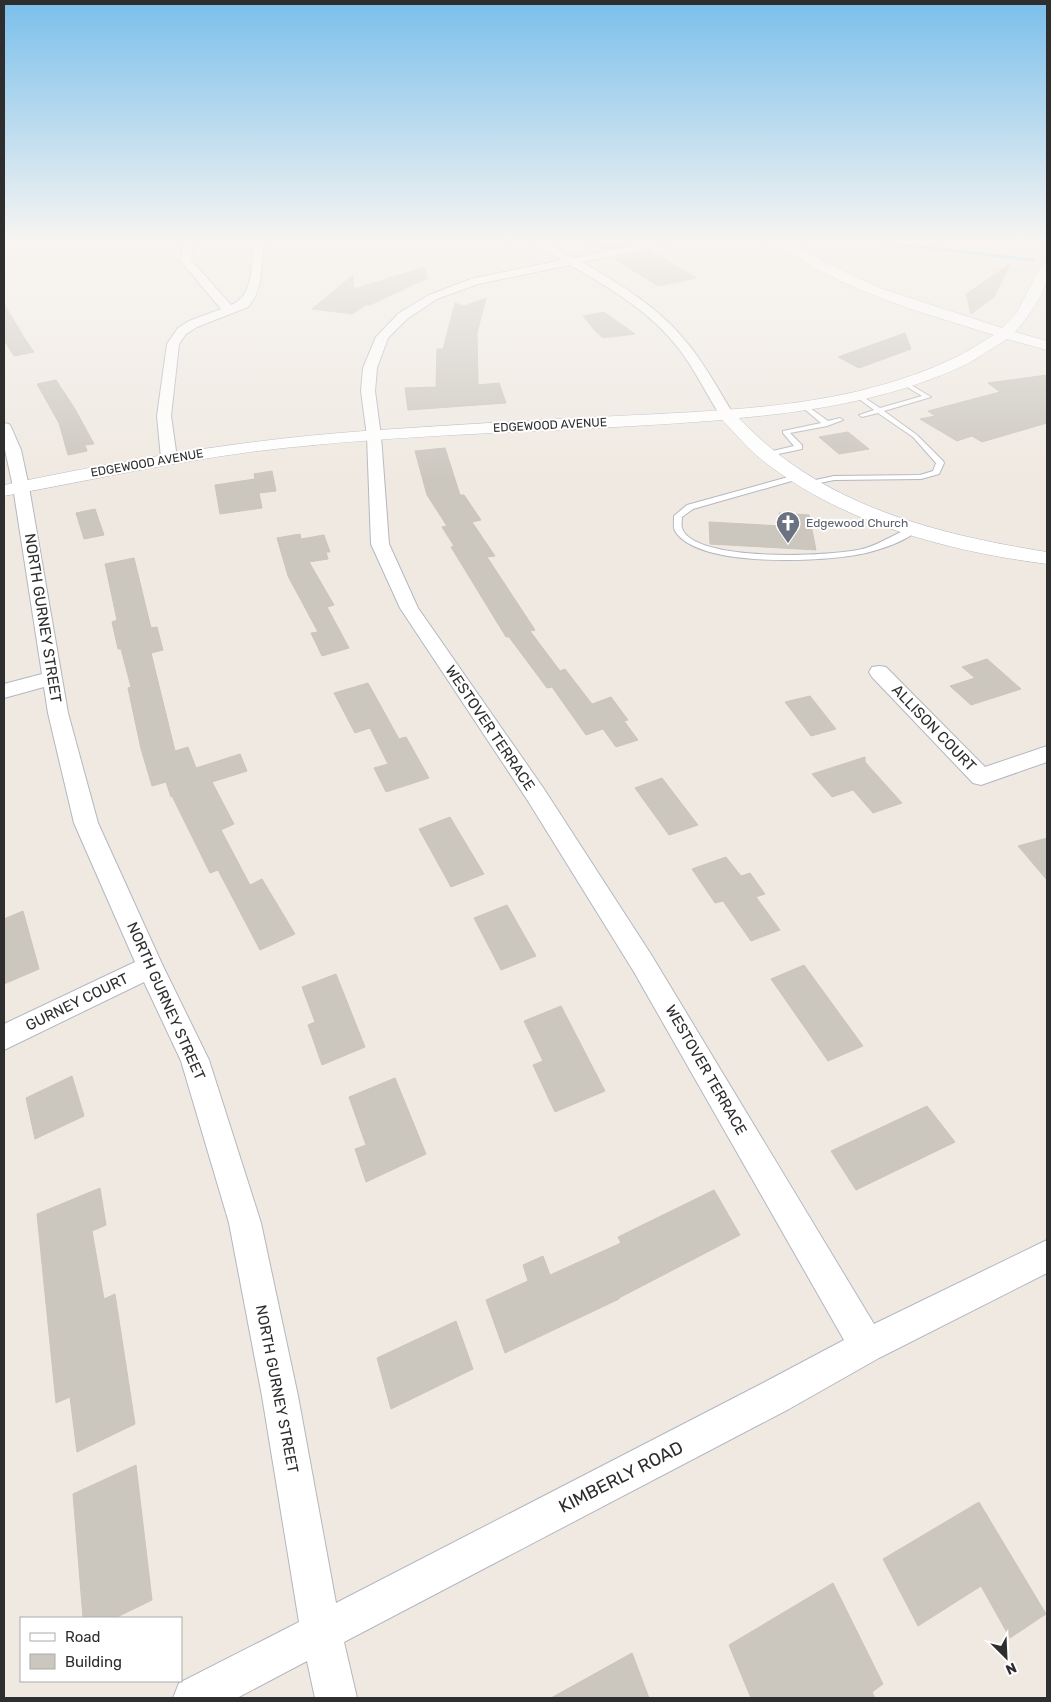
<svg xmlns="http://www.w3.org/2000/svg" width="1051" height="1702" font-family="Rubik,sans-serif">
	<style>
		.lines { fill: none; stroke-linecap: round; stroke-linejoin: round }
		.stream { stroke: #75cff0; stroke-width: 3 }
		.building { fill: #cbc7bf; stroke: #cbc5ba }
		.lane-casing { stroke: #b4b7c1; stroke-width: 2 }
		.street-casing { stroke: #b4b7c1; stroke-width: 2 }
		.secondary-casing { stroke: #b4b7c1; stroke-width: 1 }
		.lane { fill: #fff; fill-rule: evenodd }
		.street { fill: #fff; fill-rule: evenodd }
		.secondary { fill: #fff; fill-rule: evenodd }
		.labels { text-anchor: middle; stroke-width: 4; stroke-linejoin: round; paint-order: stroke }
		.far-street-label { font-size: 12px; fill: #2e2e2e; stroke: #fff }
		.far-worship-label { font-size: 12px; fill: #5b616d; stroke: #fff; text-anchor: start }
		.street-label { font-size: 15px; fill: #2e2e2e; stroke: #fff }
		.near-street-label { font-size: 18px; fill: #2e2e2e; stroke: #fff }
	</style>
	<rect width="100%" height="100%" fill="#efe9e1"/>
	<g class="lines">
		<path class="stream" d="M884,243L1033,260"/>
	</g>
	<path class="building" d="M591,243H633L601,250Z
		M649,250L659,256L697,278L658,286L613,258Z
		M1010,264L994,297L971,314L966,294Z
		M424,267L428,278L370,305H366L352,314L312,309L353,275L354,289Z
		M486,298L477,333L478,385L499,383L506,403L408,410L405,388L436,387L437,349H443L455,303L464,306Z
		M4,304L25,339L34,352L14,356L4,340Z
		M604,312L635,334L603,338L596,332L583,316Z
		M905,333L911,349L859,368L838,357Z
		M1047,375V423L982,442L972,436L957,441L920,419L935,416L928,411L1000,392L988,383Z
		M56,380L75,409L94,444L85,445L87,451L68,455L59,423L37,384Z
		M848,432L869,449L839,454L819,437Z
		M445,448L460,495H464L481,520L472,522L495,556L487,557L535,630L530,631L560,671L565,669L592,704L611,697L628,720L624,721L638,740L616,747L603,729L586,735L552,687L547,688L509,637H506L451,547L454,546L442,527L447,526L427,495L415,451Z
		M272,471L276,491L259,493L262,508L220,514L215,485L255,479L254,474Z
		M95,509L104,535L84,539L76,513Z
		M779,513L809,515L816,550L710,544L709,522L781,526Z
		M300,534L301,539L324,535L330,552H326L328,559L309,562L334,605L327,607L349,648L322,656L311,633L318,632L288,576L277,538Z
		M134,558L151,628L157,627L163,650L151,653L175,751L188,747L196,768L240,754L247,771L212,782L234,824L221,830L250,885L262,879L295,934L260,950L218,870L210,873L172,796L171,797L166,782L152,786L141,749L128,688L131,687L121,649H118L112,622L117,620L105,564Z
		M987,659L1021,689L971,705L950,686L975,678L962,667Z
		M368,683L399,739L406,737L429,778L386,792L374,768L388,764L370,728L355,733L334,693Z
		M810,696L836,729L811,736L785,702Z
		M865,757V762L902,803L873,813L853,790L832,797L812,774Z
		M662,778L698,825L669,835L635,788Z
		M450,817L484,874L451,887L419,829Z
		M1047,838V880L1018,846Z
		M726,857L741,876L750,873L765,894L756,897L780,930L751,941L723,901L715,903L692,869Z
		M507,905L536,956L501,970L474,918Z
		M23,911L39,969L4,984V919Z
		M804,965L863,1046L828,1061L771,979Z
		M336,974L365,1047L322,1065L308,1025L315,1022L302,987Z
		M561,1006L605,1091L555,1112L533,1065L543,1061L524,1021Z
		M72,1076L84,1116L35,1139L26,1098Z
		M395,1078L426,1154L366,1182L355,1149L366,1145L349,1097Z
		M927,1106L955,1142L856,1190L831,1151Z
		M100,1188L106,1225L92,1231L104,1299L115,1294L135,1424L77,1452L70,1397L56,1403L37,1214Z
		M714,1190L740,1235L619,1298V1299L505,1353L486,1300L528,1281L523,1265L543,1256L550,1275L621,1243L618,1237Z
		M456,1321L473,1369L391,1409L377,1358Z
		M136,1465L152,1600L115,1618H83L73,1494Z
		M979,1502L1046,1614L1010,1638L981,1586L918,1626L883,1559Z
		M833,1583L883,1684L872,1692L875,1698H751L729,1645Z
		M632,1653L649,1698H551Z"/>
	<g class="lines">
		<g class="lane-casing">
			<path id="lane" d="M902,382H906L931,397L884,411L917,435L943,461L944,463L939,474L921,479L834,480L806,486V482L834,476L920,475L933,471L936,463L913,437L878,413L862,417L859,415L874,410L855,396V394H859L880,408L922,396L902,384Z
				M802,405H806L828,421L840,418L843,420L827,426L790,433L802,445V449L764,457V453L794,446L783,433V431L821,423L802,407Z
				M799,474H802V478L693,509L682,517C682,520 681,525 682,528C693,563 837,557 866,548C882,543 896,533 911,528C915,527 915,528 918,530C906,541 882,549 866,553C828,562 698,569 675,531C673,527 674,521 674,516L687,505Z"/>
		</g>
		<g class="street-casing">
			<path id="street" d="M184,243H194L191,260L231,305C254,296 251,265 254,243H264L260,283L255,297L248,307L197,327L186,334L179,344L171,416L177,458L174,461H164L161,458L157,416L167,344L178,328L189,321L221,309L180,260Z
				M535,243H548L573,258L644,243H666L661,246L582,262C621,285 660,308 688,344C706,366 719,391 734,415L732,418H722C707,396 696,371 679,349C651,312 610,288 570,265L478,284L437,299L407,319L388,338L377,368L375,391L381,436L389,544L418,608L544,789L652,956L874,1324L1047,1240V1273L879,1358L789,1409L344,1642L357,1698H315L307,1661L237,1698H173L179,1683L299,1622L262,1396L229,1223L181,1061L144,982L4,1050V1024L135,962L74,823L48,713L44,687L4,698V684L42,674L13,487L4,445V423L9,424L11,427L21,450L29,487L68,713L98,823L162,964L209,1060L261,1223L298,1396L336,1603L763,1383L844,1340L634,972L528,801L400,608L371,544L367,436L361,391L363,368L376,337L399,313L429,295L471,279L562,260Z
				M879,666L886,667L985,767L1047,746V762L981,785L973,783L872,677L869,672L872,667Z"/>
		</g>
		<g class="secondary-casing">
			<path id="secondary" d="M778,243H793L824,262L880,288L1002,328L1017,312L1041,266L1047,262C1047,267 1048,273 1047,278C1045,294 1026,320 1015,332L1047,341V350L1007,339C993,347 979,358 965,365C894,398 817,411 739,418C820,505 934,534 1047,552V564C946,551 836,522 756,455C744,444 733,431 722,420C576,432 429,432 284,448C189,458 97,479 4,496V485C123,460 242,440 364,431C449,425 533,420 617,416C731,410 850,408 954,358C968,352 981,342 994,335C930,315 864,297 807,263C797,257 785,252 778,243Z"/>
		</g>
		<use href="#lane" class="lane"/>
		<use href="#street" class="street"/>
		<use href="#secondary" class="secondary"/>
	</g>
	<linearGradient id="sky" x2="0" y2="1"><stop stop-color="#7abfeb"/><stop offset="0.5" stop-color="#f8f5f2"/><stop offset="1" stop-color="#f8f5f2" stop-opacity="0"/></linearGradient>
	<rect width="1051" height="482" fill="url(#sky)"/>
	<defs>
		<g id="church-pin" transform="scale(1.25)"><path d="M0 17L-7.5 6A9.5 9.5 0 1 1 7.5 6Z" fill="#6b7280" stroke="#fff"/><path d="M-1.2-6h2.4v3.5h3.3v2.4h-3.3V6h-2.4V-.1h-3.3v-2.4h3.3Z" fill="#fff"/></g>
	</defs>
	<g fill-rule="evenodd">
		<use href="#church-pin" x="788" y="523"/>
	</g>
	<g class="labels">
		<g class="far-street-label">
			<text transform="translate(550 425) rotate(-3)" y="4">EDGEWOOD AVENUE</text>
			<text transform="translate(147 463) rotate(-10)" y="4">EDGEWOOD AVENUE</text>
		</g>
		<g class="far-worship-label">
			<text x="806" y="527">Edgewood Church</text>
		</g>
		<g class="street-label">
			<text transform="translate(43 618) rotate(81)" y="5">NORTH GURNEY STREET</text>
			<text transform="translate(490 728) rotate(56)" y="5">WESTOVER TERRACE</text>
			<text transform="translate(934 728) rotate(46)" y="5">ALLISON COURT</text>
			<text transform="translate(166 1001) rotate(66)" y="5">NORTH GURNEY STREET</text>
			<text transform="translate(77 1002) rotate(-26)" y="5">GURNEY COURT</text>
			<text transform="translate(706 1070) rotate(60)" y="5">WESTOVER TERRACE</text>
			<text transform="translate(277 1389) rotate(79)" y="5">NORTH GURNEY STREET</text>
		</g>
		<g class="near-street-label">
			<text transform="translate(621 1477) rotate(-27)" y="6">KIMBERLY ROAD</text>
		</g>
	</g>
	<rect width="1051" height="1702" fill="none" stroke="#2e2e2e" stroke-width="10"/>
	<rect x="20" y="1617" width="162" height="65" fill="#ffffff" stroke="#ababab"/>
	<rect x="30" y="1633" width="25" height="8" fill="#ffffff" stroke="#ababab"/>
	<text x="65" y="1642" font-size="15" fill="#2e2e2e">Road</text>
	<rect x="30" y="1654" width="25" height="15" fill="#cbc7bf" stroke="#ababab"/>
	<text x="65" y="1667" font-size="15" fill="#2e2e2e">Building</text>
	<g transform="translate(1006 1657) rotate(156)" stroke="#ffffff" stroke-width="4" paint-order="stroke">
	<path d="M0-4L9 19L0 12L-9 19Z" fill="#2e2e2e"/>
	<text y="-8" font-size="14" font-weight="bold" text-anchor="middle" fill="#2e2e2e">N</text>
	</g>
</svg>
